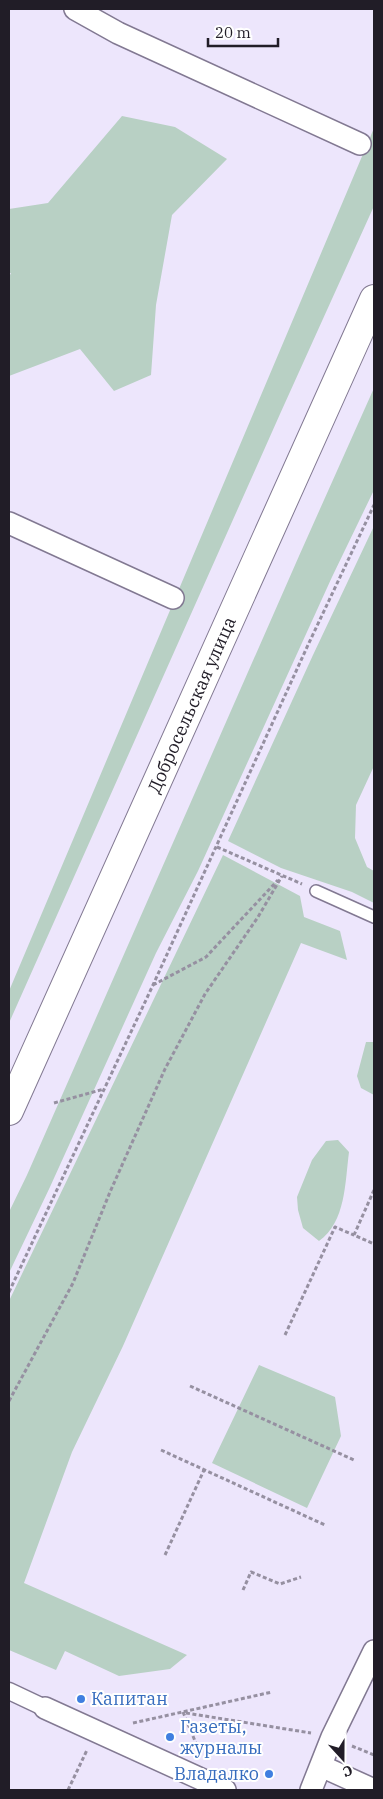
<svg xmlns="http://www.w3.org/2000/svg" width="383" height="1799" font-family="'IBM Plex Serif',serif">
	<style>
		.green { fill: #b8d0c4 }
		.lines { fill: none; stroke-linecap: round; stroke-linejoin: round }
		.service-casing { stroke: #827992; stroke-width: 14 }
		.pedestrian-casing { stroke: #827992; stroke-width: 19 }
		.minor-casing { stroke: #827992; stroke-width: 24 }
		.primary-casing { stroke: #827992; stroke-width: 30 }
		.path { stroke: #9690a1; stroke-width: 3; stroke-dasharray: 4 2.5; stroke-linecap: butt }
		.service { stroke: #fff; stroke-width: 11 }
		.pedestrian { stroke: #fff; stroke-width: 16 }
		.minor { stroke: #fff; stroke-width: 21 }
		.primary { stroke: #fff; stroke-width: 28 }
		.shop-dot { fill: #3f7fe0; stroke: #fff; stroke-width: 2 }
		.labels { text-anchor: middle; stroke-width: 4; stroke-linejoin: round; paint-order: stroke }
		.street-label { font-size: 18px; fill: #211d27; stroke: #fff }
		.shop-label { font-size: 18px; fill: #366cbe; stroke: #fff; text-anchor: start }
	</style>
	<rect width="100%" height="100%" fill="#ede6fc"/>
	<path class="green" d="M122,116L175,127L227,159L172,215L156,305L151,375L114,391L80,349L9,376V277L11,273H9V209L48,203Z
		M374,128V206L280,414L9,1023V991Z
		M374,388V490L332,577L198,871L156,953L50,1187L9,1273V1212L27,1175L299,556Z
		M374,526V766L356,805L355,838L367,867L374,871V903L352,892L281,868L228,841L313,655Z
		M223,855L300,896L304,917L340,931L347,960L301,943L123,1346L72,1452L24,1583L187,1655L170,1669L119,1676L65,1651L56,1670L9,1650V1301Z
		M366,1042H374V1095L361,1088L357,1076Z
		M338,1140L349,1152C345,1182 346,1222 319,1241L303,1228L298,1210L297,1197L312,1160L326,1141Z
		M259,1365L335,1397L341,1436L307,1508L212,1463Z"/>
	<g class="lines">
		<g class="service-casing">
			<path id="service" d="M316,891L374,917"/>
		</g>
		<g class="pedestrian-casing">
			<path id="pedestrian" d="M9,1691L45,1708"/>
		</g>
		<g class="minor-casing">
			<path id="minor" d="M75,9L118,33L360,144
				M9,523L173,598
				M45,1708L225,1790
				M321,1766L374,1790
				M311,1790L332,1737L374,1651"/>
		</g>
		<g class="primary-casing">
			<path id="primary" d="M9,1111L374,299"/>
		</g>
		<path class="path" d="M217,847L302,884
			M153,985L206,957L278,880
			M54,1103L104,1089
			M374,1190L354,1235L374,1244
			M9,1292L153,985L308,645L374,505
			M285,1335L335,1227L354,1235
			M190,1386L354,1460
			M9,1401L73,1283L110,1192L165,1069L205,994L258,917L282,876
			M161,1450L325,1525
			M165,1555L204,1470
			M243,1590L251,1572L280,1584L301,1577
			M183,1712L200,1753
			M186,1713L311,1733
			M133,1723L272,1692
			M352,1746L374,1755
			M68,1790L87,1750"/>
		<use href="#service" class="service"/>
		<use href="#pedestrian" class="pedestrian"/>
		<use href="#minor" class="minor"/>
		<use href="#primary" class="primary"/>
	</g>
	<g class="shop-dot">
		<circle cx="81" cy="1699" r="5"/>
		<circle cx="170" cy="1737" r="5"/>
		<circle cx="269" cy="1774" r="5"/>
	</g>
	<g class="labels">
		<g class="street-label">
			<text transform="translate(192 705) rotate(-66)" y="6">Добросельская улица</text>
		</g>
		<g class="shop-label">
			<text x="91" y="1705">Капитан</text>
			<text x="180" y="1733">Газеты,<tspan x="180" dy="21">журналы</tspan></text>
			<text x="259" y="1780" text-anchor="end">Владалко</text>
		</g>
	</g>
	<rect width="383" height="1799" fill="none" stroke="#211d27" stroke-width="20"/>
	<g transform="translate(343 1759) rotate(159)" stroke="#ffffff" stroke-width="4" paint-order="stroke">
	<path d="M0-4L9 19L0 12L-9 19Z" fill="#211d27"/>
	<text y="-8" font-size="14" font-weight="bold" text-anchor="middle" fill="#211d27">С</text>
	</g>
	<path d="M208 38v8h70v-8" fill="none" stroke="#211d27" stroke-width="2.5"/>
	<text x="215" y="38" font-size="15" fill="#211d27" stroke="#ffffff" stroke-width="4" paint-order="stroke">20 m</text>
</svg>
